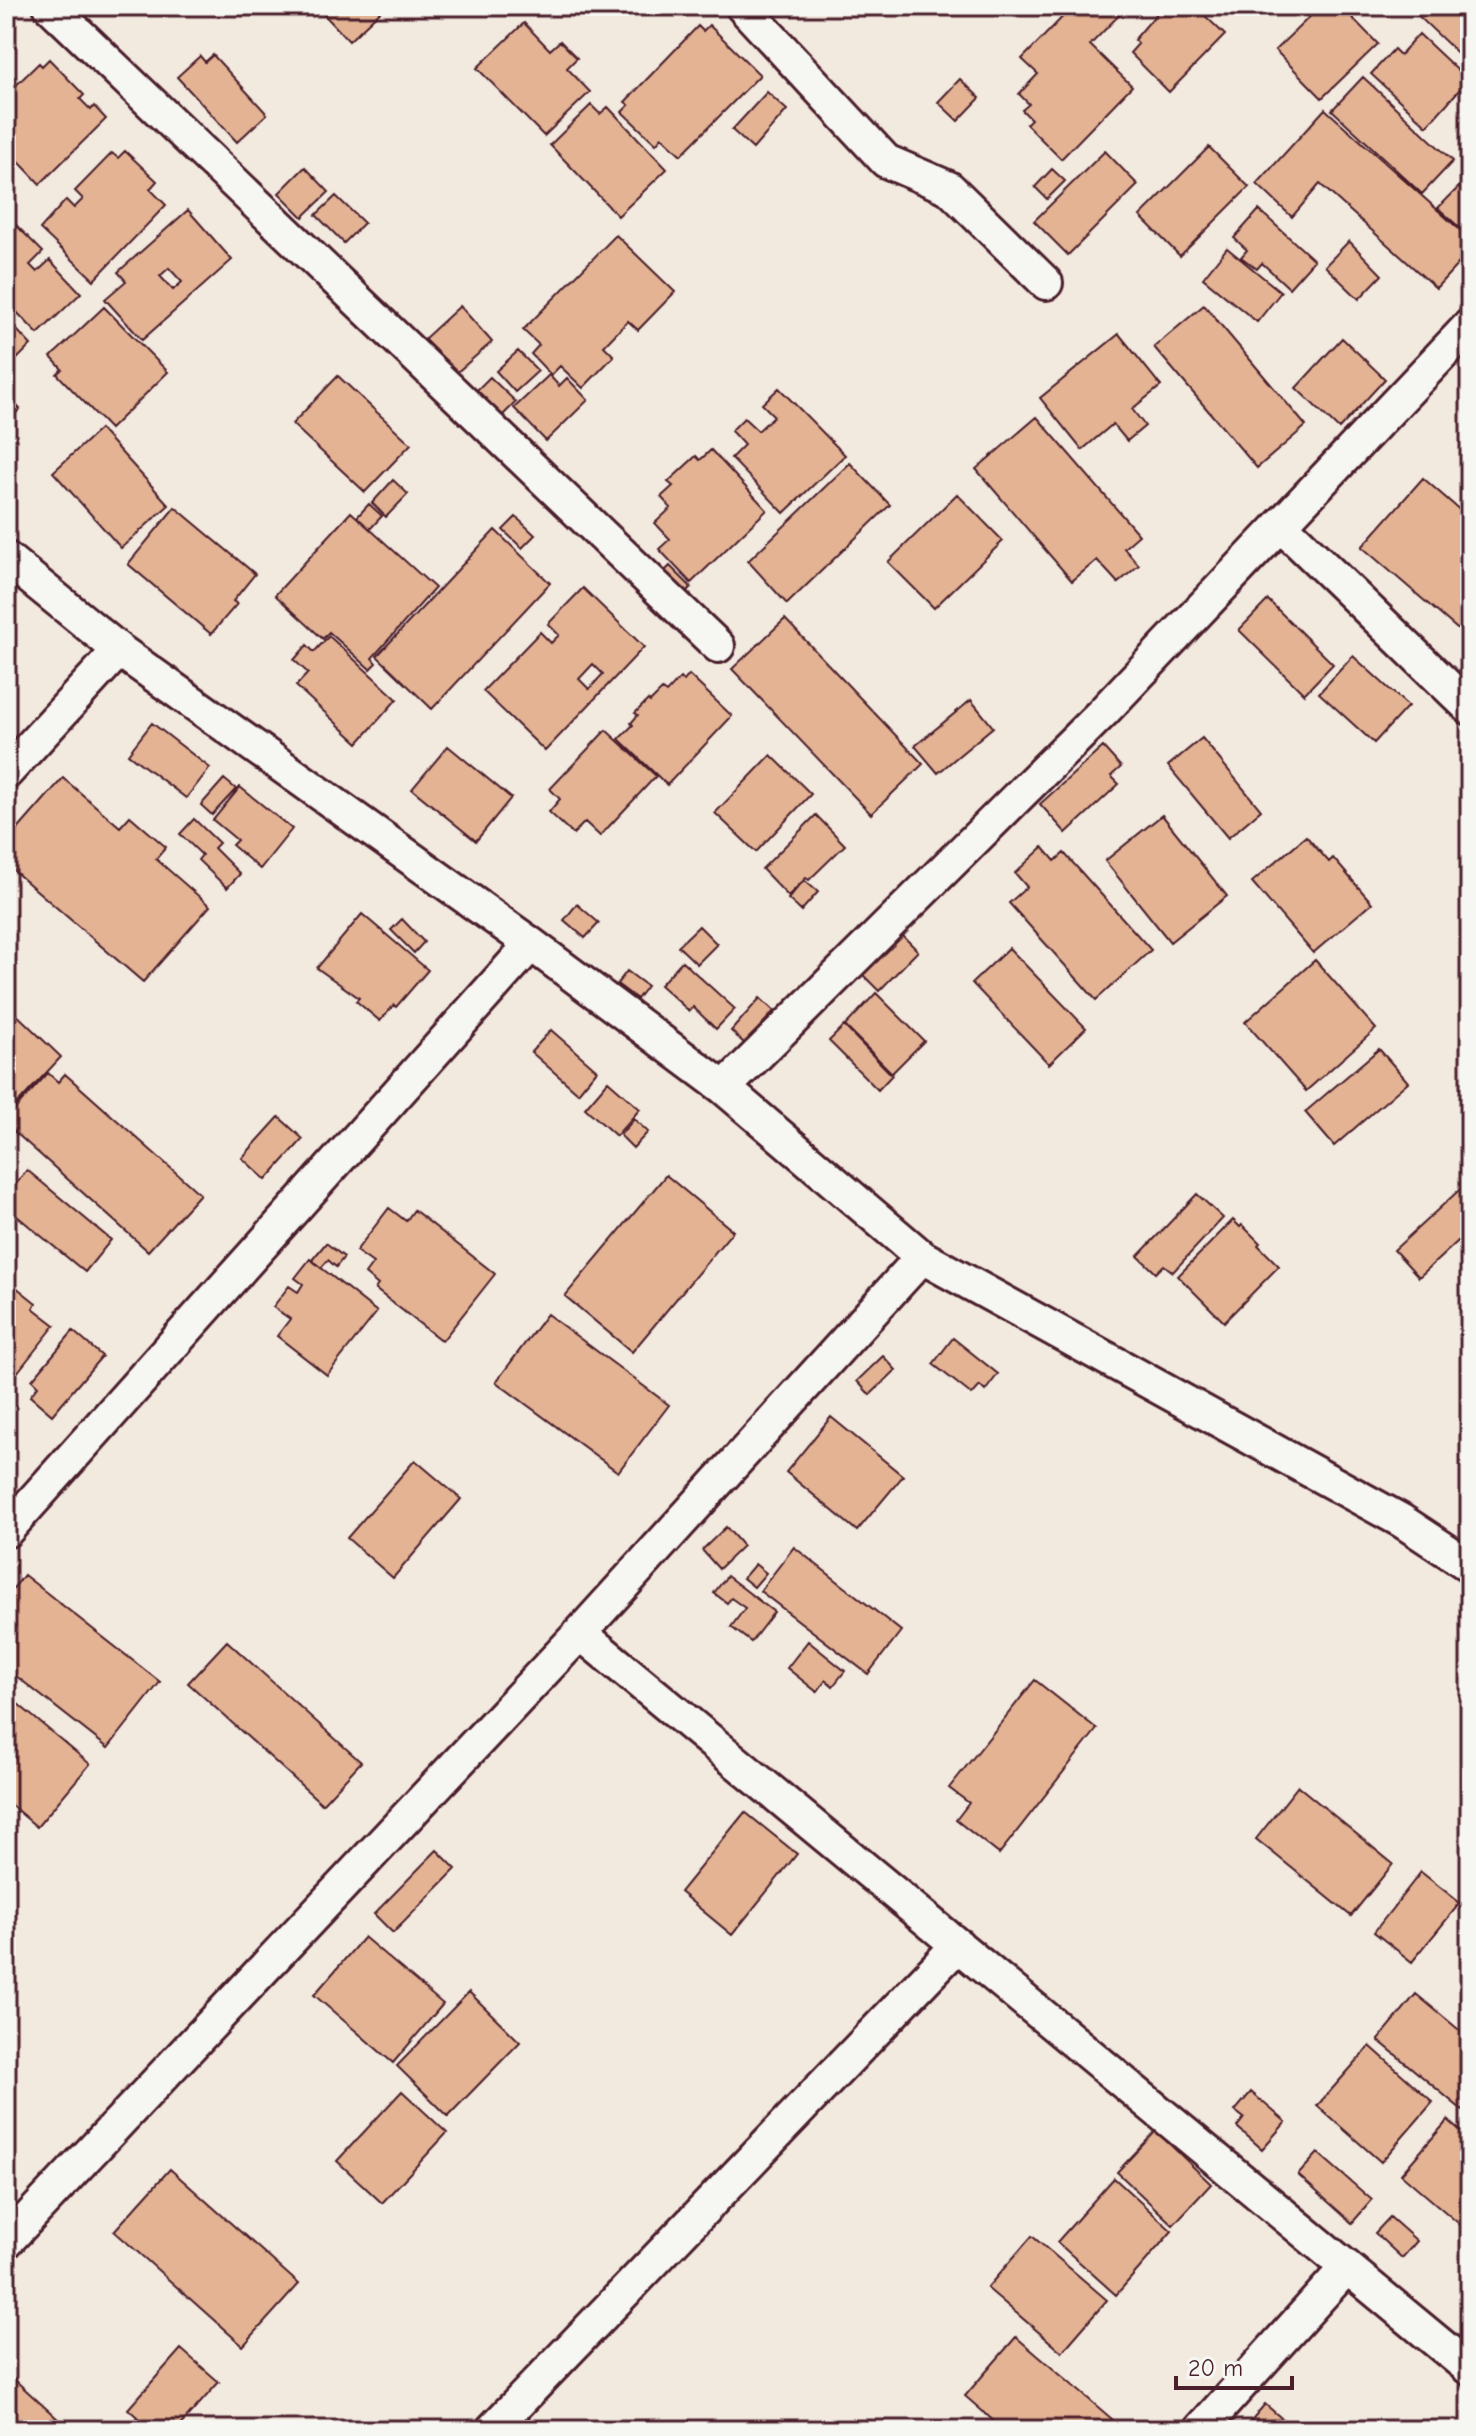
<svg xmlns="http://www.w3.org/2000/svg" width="1476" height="2436" font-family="'Comic Neue',sans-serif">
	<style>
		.building { fill: #e3b394; stroke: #4a1f2b; stroke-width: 2; fill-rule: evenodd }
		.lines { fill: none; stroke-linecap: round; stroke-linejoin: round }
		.minor-casing { stroke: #4a1f2b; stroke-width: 38 }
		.minor { stroke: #f6f6f2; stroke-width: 32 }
	</style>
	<rect width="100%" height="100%" fill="#f2e9df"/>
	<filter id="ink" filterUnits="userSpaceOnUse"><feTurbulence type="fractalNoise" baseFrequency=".0125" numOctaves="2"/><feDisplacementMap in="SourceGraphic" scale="16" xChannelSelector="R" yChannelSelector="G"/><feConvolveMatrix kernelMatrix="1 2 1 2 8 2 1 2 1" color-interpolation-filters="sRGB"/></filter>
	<g filter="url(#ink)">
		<path class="building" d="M316,6H386L349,41Z
			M1073,6H1128L1090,45L1132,86L1061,159L1026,124L1031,119L1022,110L1029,104L1019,94L1038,74L1022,59Z
			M1163,6H1195L1225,35L1169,92L1130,53L1138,44L1134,40Z
			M1321,6H1341L1378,44L1322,98L1275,50Z
			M1413,6H1470V65L1410,8Z
			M524,23L550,50L560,41L577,58L567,68L590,92L544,136L477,68Z
			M709,25L760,75L681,155L662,137L656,144L622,112L629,105L625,102L698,26L703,31Z
			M1419,34L1468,80L1427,126L1371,74L1394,49L1400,55Z
			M213,55L267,114L237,142L177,77L200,56L205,62Z
			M49,59L84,95L80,99L91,110L94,106L106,119L40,184L6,148V95L39,63L42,66Z
			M1363,77L1453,161L1422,194L1332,110Z
			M960,79L980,98L958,121L938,102Z
			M767,92L787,110L753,149L732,130Z
			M591,105L600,114L608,107L667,169L618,216L550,145Z
			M1325,109L1470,239V251L1436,288L1320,184L1292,217L1257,184Z
			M1209,147L1249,187L1180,256L1140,216Z
			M125,151L157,181L150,189L166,205L94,280L40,229L66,200L74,208L83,199L75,191L112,153L118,158Z
			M1105,151L1138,185L1068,255L1034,221Z
			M305,167L329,192L303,217L279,193Z
			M1052,169L1065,181L1047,199L1035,187Z
			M1459,187L1470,197V237L1438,208Z
			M336,196L364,223L344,243L316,215Z
			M188,210L232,260L142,340L105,299L126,281L118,272ZM169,268L182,282L173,290L160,276Z
			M1259,210L1314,260L1289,288L1262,263L1257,269L1241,257L1247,250L1234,238Z
			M15,224L43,252L30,265L37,272L50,260L81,293L38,334L6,301V233Z
			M616,235L675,292L638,330L628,321L604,346L614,356L583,388L560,366L551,375L531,354L539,345L523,330Z
			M1349,241L1382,275L1359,299L1325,266Z
			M1227,248L1281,292L1257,322L1203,278Z
			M1204,305L1306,426L1257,468L1154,347Z
			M460,306L492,342L455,374L424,339Z
			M104,307L168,372L110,429L57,374L62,369L51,357Z
			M16,329L31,345L6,370V339Z
			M1119,334L1161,386L1132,409L1145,426L1127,441L1113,424L1082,450L1040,398Z
			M1342,338L1385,379L1339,429L1296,388Z
			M518,351L538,371L515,392L496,371Z
			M549,375L559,386L567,378L588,400L546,441L514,408Z
			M338,376L411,444L365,492L292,424Z
			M490,377L516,402L499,419L473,394Z
			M779,388L845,455L784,513L731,458L744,445L731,431L744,418L758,431L774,416L762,404Z
			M6,395L20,409L6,423Z
			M1037,417L1139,535L1124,548L1139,565L1118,583L1097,560L1072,581L976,469Z
			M100,429L169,505L121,548L53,472Z
			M711,450L767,510L691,583L659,549L670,539L655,523L671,508L661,497L673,486L668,482L696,456L700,460Z
			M850,463L890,505L787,604L748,561Z
			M1423,478L1470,519V640L1362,547Z
			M393,480L408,494L386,517L372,503Z
			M957,494L1003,541L934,608L888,562Z
			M369,504L382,516L370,529L357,517Z
			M175,507L255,574L233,601L237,604L211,634L128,564Z
			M351,512L435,588L372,658L376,663L370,669L329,632L323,639L275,595Z
			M516,517L535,535L522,548L503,530Z
			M495,530L550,583L432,709L377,656Z
			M670,566L691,587L682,596L660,576Z
			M583,588L644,647L545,751L483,691L540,632L551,643L559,635L548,624ZM593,664L603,674L589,689L579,679Z
			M1268,600L1333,664L1304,694L1239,630Z
			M785,619L923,764L871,814L732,669Z
			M329,636L397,699L358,743L296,686L308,673L294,660L307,645L314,652Z
			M1353,656L1408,706L1374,743L1319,693Z
			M689,675L732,716L667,785L619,739L633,725L631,723L638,715L635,713L648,700L650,702L662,690L666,693L680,678L684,681Z
			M971,700L993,727L938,773L915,746Z
			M152,723L210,768L186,798L128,754Z
			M606,730L656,776L600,836L585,822L573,834L549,812L560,799L550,789Z
			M1202,738L1261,810L1228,838L1168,766Z
			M448,746L511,798L476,841L412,789Z
			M1103,747L1121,767L1111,776L1119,784L1066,833L1040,804Z
			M771,755L811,794L756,852L715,813Z
			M63,778L120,827L130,816L166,847L156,859L210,906L143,982L6,864V843Z
			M224,779L236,789L212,815L201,805Z
			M240,787L292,829L260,869L232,845L237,840L213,820Z
			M816,815L845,845L809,880L806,878L788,896L762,869Z
			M1162,815L1227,896L1170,942L1105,861Z
			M194,819L219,843L214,848L240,874L227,888L198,860L202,855L180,834Z
			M1306,836L1329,862L1333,858L1372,903L1313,953L1252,882Z
			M1043,847L1055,861L1064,853L1151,950L1096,1000L1009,903L1027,887L1015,873Z
			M804,880L818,892L801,911L788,899Z
			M577,904L599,923L585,938L564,920Z
			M362,914L428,970L396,1007L394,1005L380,1021L356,1001L359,998L317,968Z
			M402,919L424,942L414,953L391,930Z
			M699,926L717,944L697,964L678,946Z
			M899,932L918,951L879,991L860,972Z
			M1009,948L1086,1028L1049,1064L972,983Z
			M1315,960L1376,1029L1306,1091L1245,1022Z
			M682,961L735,1009L716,1029L693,1007L689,1011L660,985Z
			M627,971L647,986L637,999L617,984Z
			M876,993L924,1041L892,1073L845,1026Z
			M760,998L774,1011L745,1044L731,1031Z
			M10,1008L61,1057L6,1116V1012Z
			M844,1026L892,1075L878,1090L829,1041Z
			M551,1030L597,1070L578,1093L531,1052Z
			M1379,1049L1408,1082L1334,1146L1305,1112Z
			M48,1073L58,1082L65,1074L200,1194L148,1251L6,1124V1119Z
			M608,1081L640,1109L616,1136L585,1108Z
			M279,1117L303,1139L266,1180L242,1158Z
			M634,1119L648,1132L633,1148L620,1135Z
			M27,1170L111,1240L85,1272L6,1207V1195Z
			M666,1175L733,1231L632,1352L565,1296Z
			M1470,1180V1230L1419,1277L1394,1250Z
			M1197,1194L1223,1218L1173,1272L1164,1265L1156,1273L1138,1256Z
			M389,1208L406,1221L414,1210L495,1274L442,1341L375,1289L378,1285L365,1274L373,1263L356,1251Z
			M1233,1220L1240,1227L1242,1225L1260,1243L1258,1245L1279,1266L1224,1322L1178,1276Z
			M326,1243L344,1257L336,1267L328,1260L321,1268L312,1260Z
			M310,1259L377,1312L327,1375L277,1336L290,1319L273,1307L289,1286L298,1292L303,1284L295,1278Z
			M6,1279L36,1303L33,1308L55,1325L13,1378L6,1373Z
			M547,1314L669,1405L618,1472L496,1382Z
			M73,1331L102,1356L52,1415L30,1396L38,1386L32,1380Z
			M953,1338L998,1374L985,1391L980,1386L972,1395L933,1364Z
			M883,1356L896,1370L870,1395L857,1381Z
			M831,1417L903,1476L857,1531L786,1472Z
			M415,1460L461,1499L393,1578L347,1538Z
			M726,1527L743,1546L719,1569L702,1550Z
			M794,1547L901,1631L868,1674L760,1591Z
			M755,1564L766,1573L754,1587L743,1578Z
			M24,1575L160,1682L108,1748L6,1668V1595L7,1596Z
			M727,1576L774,1612L751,1642L731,1627L745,1608L731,1598L727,1603L714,1593Z
			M227,1641L361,1762L322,1804L188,1683Z
			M808,1641L845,1671L833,1686L826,1680L817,1692L787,1668Z
			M1035,1680L1097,1729L999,1854L956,1820L969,1803L949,1788Z
			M6,1694L90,1764L37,1827L6,1801Z
			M1298,1786L1393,1864L1351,1916L1256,1839Z
			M745,1812L797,1854L732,1935L680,1892Z
			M437,1850L456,1869L393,1933L374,1914Z
			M1421,1872L1460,1903L1412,1962L1374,1932Z
			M364,1937L443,2004L393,2063L314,1995Z
			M469,1992L520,2042L448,2116L397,2066Z
			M1416,1994L1470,2039V2110L1467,2114L1378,2040Z
			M1370,2046L1433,2102L1381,2162L1317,2106Z
			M402,2091L447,2133L382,2203L337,2161Z
			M1251,2092L1286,2122L1262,2149L1237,2127L1244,2118L1235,2111Z
			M1448,2120L1470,2139V2224L1465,2229L1401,2174Z
			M1156,2131L1211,2184L1173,2225L1117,2172Z
			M1318,2153L1372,2200L1352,2223L1298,2175Z
			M170,2169L299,2284L243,2346L114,2231Z
			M1114,2178L1172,2231L1116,2295L1057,2242Z
			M1390,2217L1417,2241L1402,2258L1375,2233Z
			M1032,2236L1107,2300L1062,2352L987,2288Z
			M1016,2337L1112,2419L1103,2430H1004L965,2396Z
			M181,2349L219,2382L176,2430H152L128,2409Z
			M6,2372L70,2430H6Z
			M1265,2404L1295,2430H1243Z"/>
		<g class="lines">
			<g class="minor-casing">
				<path id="minor" d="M50,6L718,646
					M742,6L886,161L949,188L1046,283
					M1281,525L1470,708
					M6,558L119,650L531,944L724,1088L922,1257L1402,1521L1470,1566
					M6,773L119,650
					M724,1088L1104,711L1470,325
					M6,1531L531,944
					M580,1633L1470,2369
					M6,2242L580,1633L922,1257
					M492,2430L958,1945
					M1200,2430L1347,2267"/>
			</g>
			<use href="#minor" class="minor"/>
		</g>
	</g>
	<rect width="1476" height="2436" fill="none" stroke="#f6f6f2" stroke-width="32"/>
	<rect x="16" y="16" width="1444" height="2404" fill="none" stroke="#4a1f2b" stroke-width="3" filter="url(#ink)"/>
	<path d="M1176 2376v12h116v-12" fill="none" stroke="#4a1f2b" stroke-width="4"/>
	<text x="1188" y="2376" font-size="24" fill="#4a1f2b" stroke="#f6f6f2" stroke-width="6" paint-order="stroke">20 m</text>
</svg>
